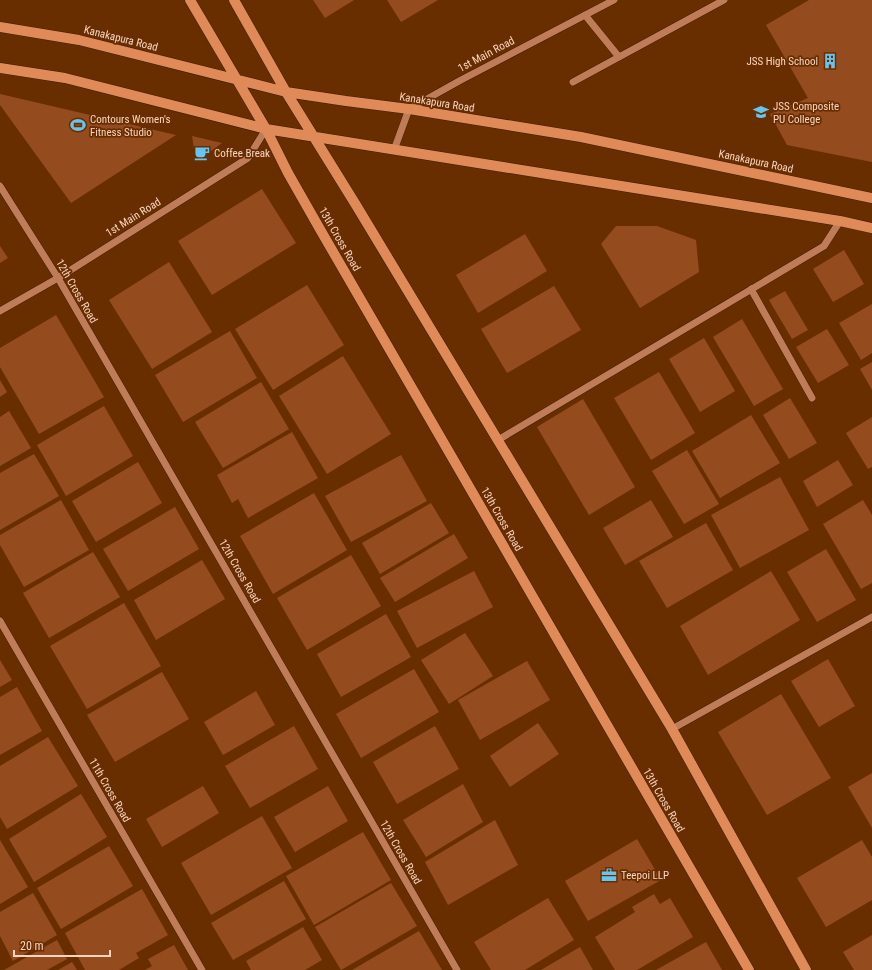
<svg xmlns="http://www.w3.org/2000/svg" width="872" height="970" font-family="'Roboto Condensed',sans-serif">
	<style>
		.building { fill: #944c1e }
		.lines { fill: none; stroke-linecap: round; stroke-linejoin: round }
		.minor-casing { stroke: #3e1e09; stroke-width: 8 }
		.major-casing { stroke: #3e1e09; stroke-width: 11 }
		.minor { stroke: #bf7c56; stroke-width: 7 }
		.major { stroke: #e08a58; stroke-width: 10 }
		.labels { text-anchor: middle; stroke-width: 3.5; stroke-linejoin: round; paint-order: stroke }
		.street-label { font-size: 11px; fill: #f9d4c0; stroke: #692e00 }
		.poi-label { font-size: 11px; fill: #f9d4c0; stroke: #692e00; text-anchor: start }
	</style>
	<rect width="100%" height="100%" fill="#692e00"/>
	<path class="building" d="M313,0H354L325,18Z
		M387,0H438L401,22Z
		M809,0H872V162L787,145L770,114L808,98L766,25Z
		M0,94L176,135L71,203L0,105Z
		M192,136L222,143L196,162Z
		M262,189L296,243L212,295L178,241Z
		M616,226H657L696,240L699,272L640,308L601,244Z
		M525,234L547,271L478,313L456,275Z
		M0,246L8,258L0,263Z
		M844,250L864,284L833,302L813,269Z
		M169,262L212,332L152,369L109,300Z
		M307,285L344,345L273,390L235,329Z
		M554,286L581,330L507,373L481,329Z
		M785,291L808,330L792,339L769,300Z
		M872,304V353L861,360L839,323Z
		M56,315L104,397L39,434L0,367V348Z
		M742,319L783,389L754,406L713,337Z
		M827,329L849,365L818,383L796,347Z
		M230,331L257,378L183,422L155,375Z
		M704,338L735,391L700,412L669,359Z
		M343,356L391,434L327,474L279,396Z
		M872,362V390L860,369Z
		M659,372L695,433L651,460L614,398Z
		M0,380L7,392L0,397Z
		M261,382L289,429L223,468L195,422Z
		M790,398L817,443L789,459L763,415Z
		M583,399L635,487L589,515L537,427Z
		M104,406L133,456L66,496L37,445Z
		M9,411L31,448L0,466V417Z
		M751,415L780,463L720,498L692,451Z
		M872,417V467L868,469L846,433Z
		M292,432L318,478L248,518L238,499L232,503L217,475Z
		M687,450L719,504L684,524L652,471Z
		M34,454L59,496L0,530V473Z
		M401,455L427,501L351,542L325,496Z
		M838,460L853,485L817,507L803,481Z
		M138,462L162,503L96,542L72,501Z
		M780,477L809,530L740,568L711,515Z
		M314,493L347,550L273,594L240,536Z
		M61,500L89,550L24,587L0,545V535Z
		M651,500L673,537L625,565L603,528Z
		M863,500L872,515V583L861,589L823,524Z
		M431,503L449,533L380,574L362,543Z
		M175,507L199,549L128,591L103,549Z
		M706,523L733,570L667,608L639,561Z
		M454,534L468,558L395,602L380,578Z
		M826,549L856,600L817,622L787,572Z
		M93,552L120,597L49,638L23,593Z
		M351,555L381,606L307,650L277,598Z
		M202,560L225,599L156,640L134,600Z
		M474,571L493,607L417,648L397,611Z
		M771,571L800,620L708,675L680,626Z
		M124,603L161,666L87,709L50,646Z
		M386,614L411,657L341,697L317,654Z
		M465,633L493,676L449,704L421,660Z
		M828,659L855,706L819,727L791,681Z
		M0,660L12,680L0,687Z
		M527,661L550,700L480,740L458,700Z
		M414,669L439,712L361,758L336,714Z
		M162,672L189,719L115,762L87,715Z
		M17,687L42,731L0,755V697Z
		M256,691L275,725L223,755L204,722Z
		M781,694L831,778L767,815L718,732Z
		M538,723L559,754L510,787L490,756Z
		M294,726L318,769L250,808L225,766Z
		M435,726L459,769L397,804L373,762Z
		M48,737L78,786L7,829L0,817V766Z
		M872,773V828L848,787Z
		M463,784L483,822L426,857L403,820Z
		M203,786L219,813L162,847L146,819Z
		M328,786L348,821L295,852L274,817Z
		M81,794L107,837L34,882L9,839Z
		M262,816L292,868L211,915L181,863Z
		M495,820L518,865L448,905L425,862Z
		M363,832L391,880L314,925L286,876Z
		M637,839L661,880L588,921L565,881Z
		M0,840L28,887L0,904Z
		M862,840L872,857V900L826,927L797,878Z
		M109,846L133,886L61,929L37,888Z
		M284,881L306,919L233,960L211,923Z
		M391,883L417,926L341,970L315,927Z
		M142,889L168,935L136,953L139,958L119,970H85L65,933Z
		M33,893L57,935L13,961L0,936V912Z
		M654,894L660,904L670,898L693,937L637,970H615L595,937L635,912L632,907Z
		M548,898L574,940L525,970H491L474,942Z
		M303,927L322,960L305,970H251L246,961Z
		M419,931L442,970H352Z
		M872,935V970H854L843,952Z
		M57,940L67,959L47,970H4Z
		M706,942L722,970H656Z
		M174,945L188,970H145L152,966L148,959Z
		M580,947L593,970H541Z
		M72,962L77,970H58Z"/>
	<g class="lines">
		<g class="minor-casing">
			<path id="minor" d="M585,15L619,57
				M573,82L724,0
				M394,150L409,109L461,80L614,0
				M0,186L58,278L457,970
				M751,289L812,398
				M0,311L58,278L248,158L266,129
				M498,440L824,246L840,221
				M0,621L202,970
				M672,729L872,617"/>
		</g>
		<g class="major-casing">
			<path id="major" d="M190,0L266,129L288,173L321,231L749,970
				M234,0L286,92L356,205L672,729L806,970
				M0,27L79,40L286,92L346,101L409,109L581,137L872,198
				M0,68L65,78L266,129L840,221L872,228"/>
		</g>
		<use href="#minor" class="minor"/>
		<use href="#major" class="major"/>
	</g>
	<defs>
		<g id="building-bare" transform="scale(1.2)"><path d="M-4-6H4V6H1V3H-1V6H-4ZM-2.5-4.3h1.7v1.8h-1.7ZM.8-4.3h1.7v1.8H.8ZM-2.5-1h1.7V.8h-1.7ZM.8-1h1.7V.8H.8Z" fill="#67c4ef" stroke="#692e00" stroke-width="2.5" paint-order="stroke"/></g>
		<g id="school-bare" transform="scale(1.2)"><path d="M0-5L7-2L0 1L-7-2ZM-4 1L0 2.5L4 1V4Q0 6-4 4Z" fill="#67c4ef" stroke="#692e00" stroke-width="2.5" paint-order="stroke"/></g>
		<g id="stadium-bare" transform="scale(1.2)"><path d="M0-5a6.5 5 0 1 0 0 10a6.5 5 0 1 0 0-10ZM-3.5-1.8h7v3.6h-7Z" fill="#67c4ef" stroke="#692e00" stroke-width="2.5" paint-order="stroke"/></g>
		<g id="cafe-bare" transform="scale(1.2)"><path d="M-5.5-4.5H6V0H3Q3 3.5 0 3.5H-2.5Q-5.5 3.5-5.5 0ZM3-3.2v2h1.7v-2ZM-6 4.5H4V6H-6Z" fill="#67c4ef" stroke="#692e00" stroke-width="2.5" paint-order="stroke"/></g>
		<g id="office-bare" transform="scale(1.2)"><path d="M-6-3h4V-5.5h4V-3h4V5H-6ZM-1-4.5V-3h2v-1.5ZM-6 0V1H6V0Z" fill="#67c4ef" stroke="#692e00" stroke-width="2.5" paint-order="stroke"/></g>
	</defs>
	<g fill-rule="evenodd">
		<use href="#building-bare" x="830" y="61"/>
		<use href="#school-bare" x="761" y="112"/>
		<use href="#stadium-bare" x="78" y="125"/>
		<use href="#cafe-bare" x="202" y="153"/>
		<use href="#office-bare" x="609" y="875"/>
	</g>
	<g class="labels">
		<g class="street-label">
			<text transform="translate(121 38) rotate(14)" y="4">Kanakapura Road</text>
			<text transform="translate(486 54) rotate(-28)" y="4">1st Main Road</text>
			<text transform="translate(437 102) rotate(9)" y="4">Kanakapura Road</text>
			<text transform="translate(756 161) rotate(12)" y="4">Kanakapura Road</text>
			<text transform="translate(133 217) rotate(-32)" y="4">1st Main Road</text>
			<text transform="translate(340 239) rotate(60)" y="4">13th Cross Road</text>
			<text transform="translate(77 291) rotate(60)" y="4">12th Cross Road</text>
			<text transform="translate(502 519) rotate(60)" y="4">13th Cross Road</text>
			<text transform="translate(240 571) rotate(60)" y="4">12th Cross Road</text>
			<text transform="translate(110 790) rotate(60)" y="4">11th Cross Road</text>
			<text transform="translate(664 800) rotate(60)" y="4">13th Cross Road</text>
			<text transform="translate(401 852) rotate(60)" y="4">12th Cross Road</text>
		</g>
		<g class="poi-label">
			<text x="818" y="65" text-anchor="end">JSS High School</text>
			<text x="773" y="110">JSS Composite<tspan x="773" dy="13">PU College</tspan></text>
			<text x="90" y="123">Contours Women's<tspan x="90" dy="13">Fitness Studio</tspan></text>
			<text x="214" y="157">Coffee Break</text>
			<text x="621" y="879">Teepoi LLP</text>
		</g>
	</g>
	<path d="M14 950v6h96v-6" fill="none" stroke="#f9d4c0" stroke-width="2"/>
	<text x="20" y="950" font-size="12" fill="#f9d4c0" stroke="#692e00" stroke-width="3" paint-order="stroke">20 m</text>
</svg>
